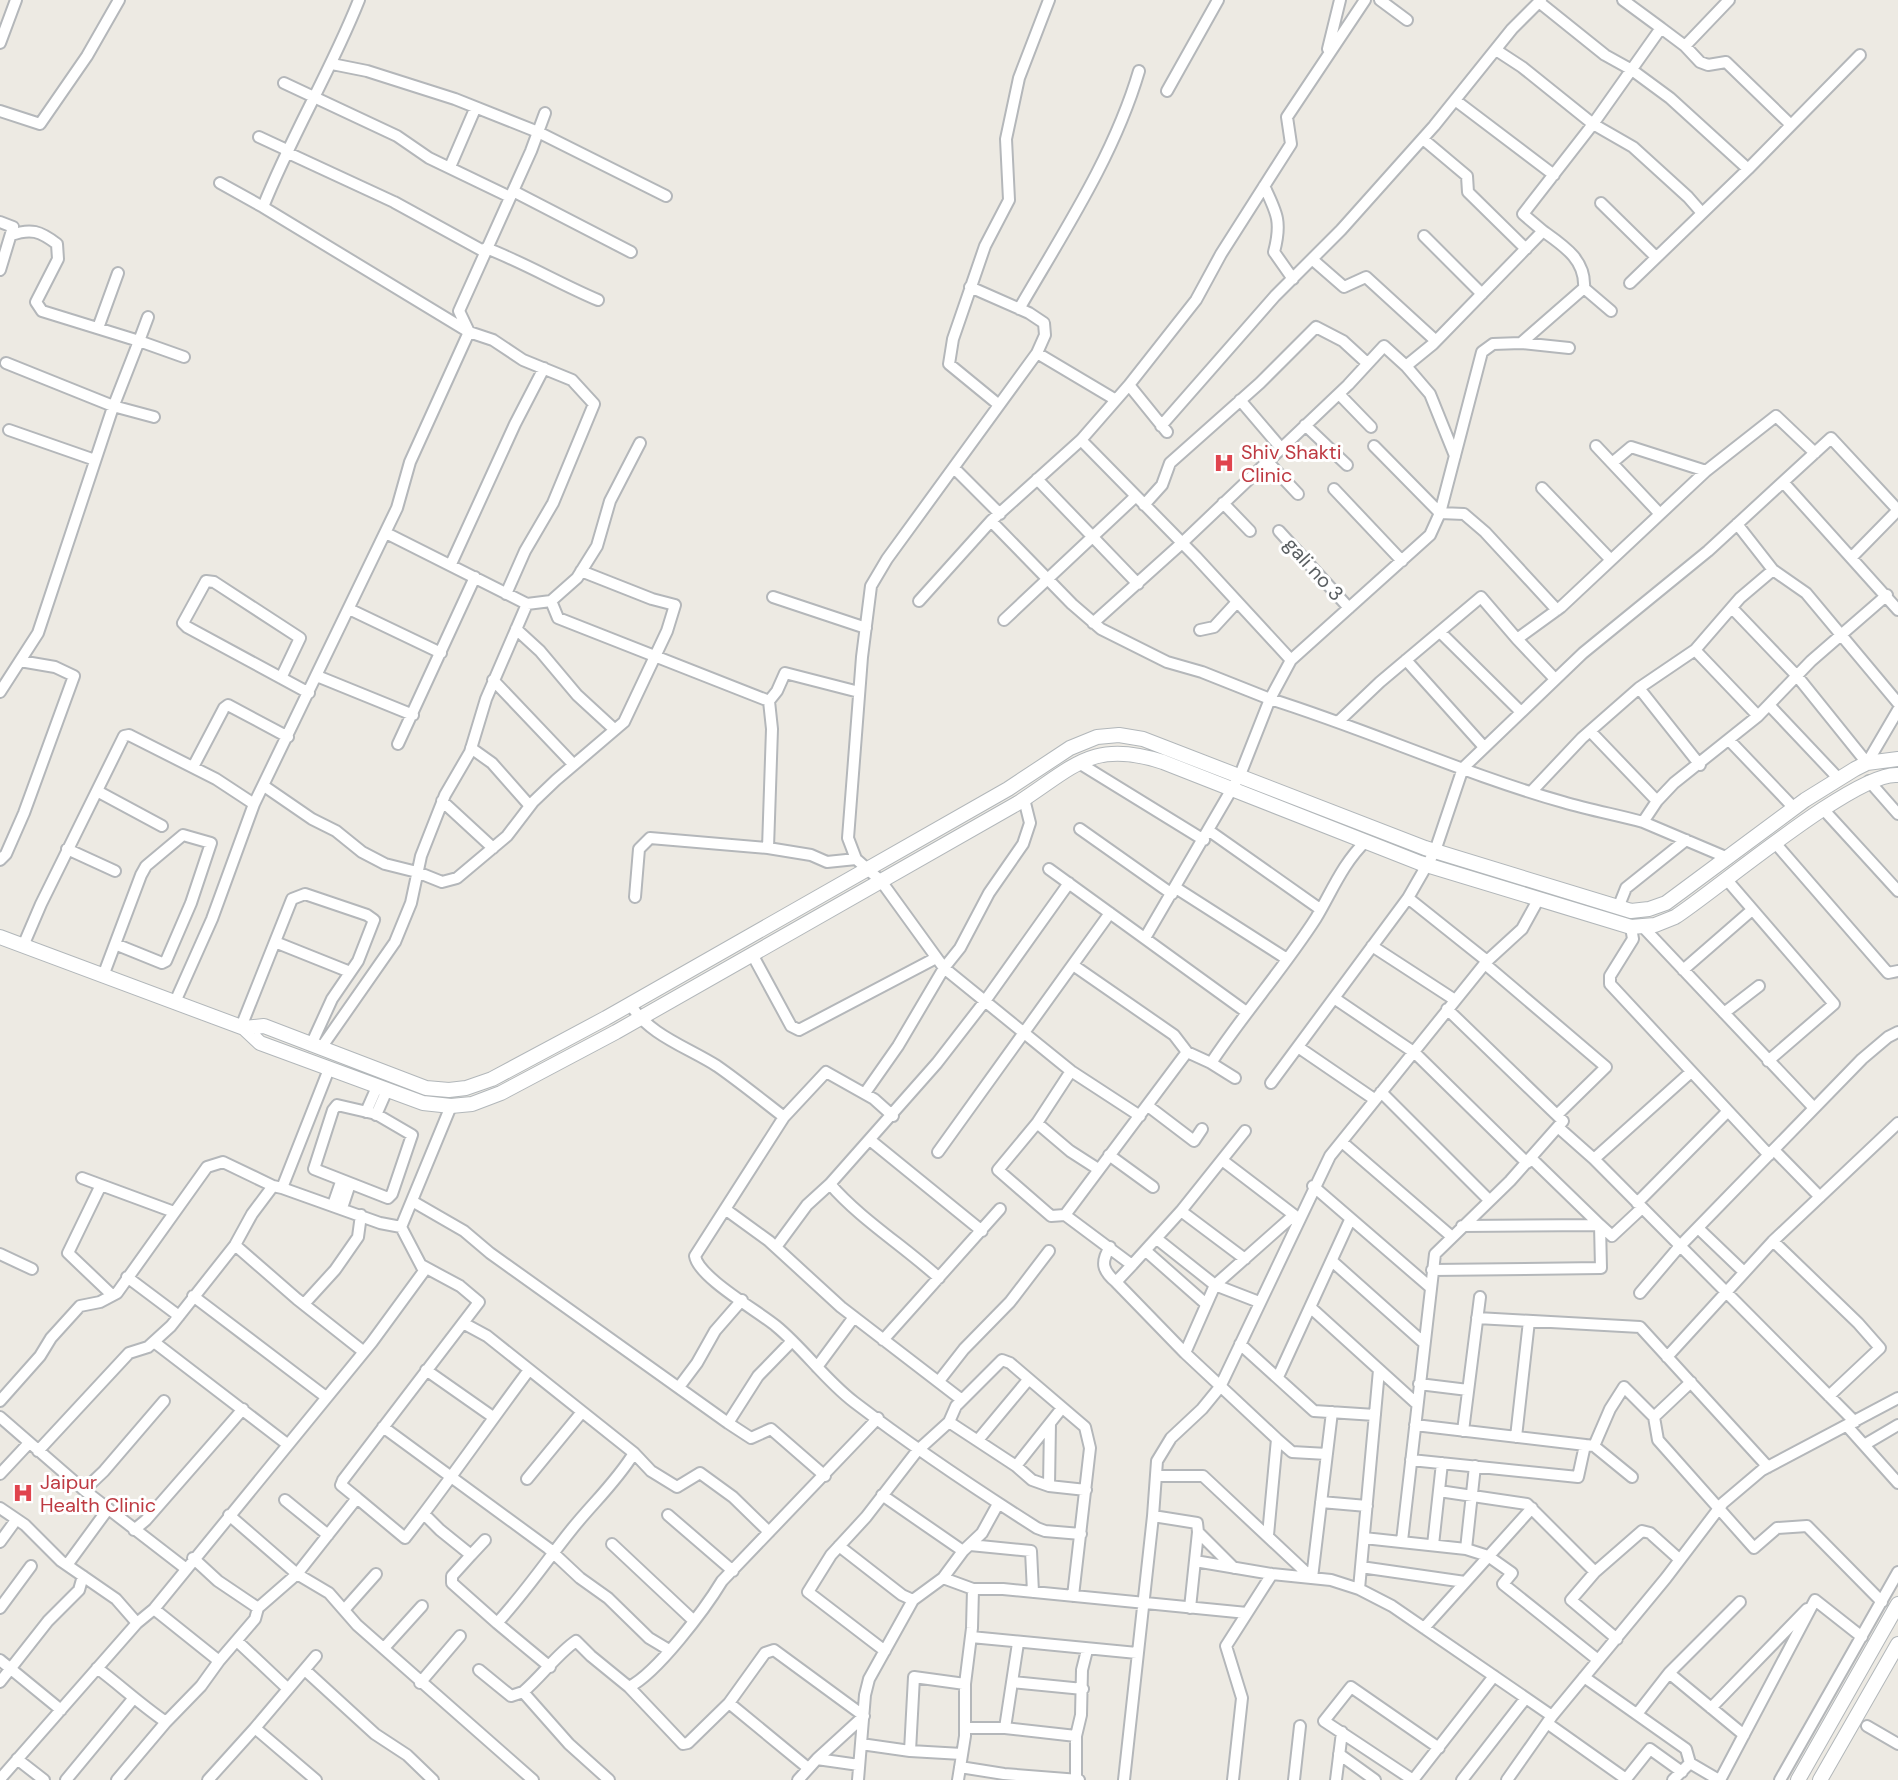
<svg xmlns="http://www.w3.org/2000/svg" width="1898" height="1780" font-family="'DM Sans',sans-serif">
	<style>
		.lines { fill: none; stroke-linecap: round; stroke-linejoin: round }
		.street-casing { stroke: #b4b7ba; stroke-width: 14 }
		.secondary-casing { stroke: #b2b7ba; stroke-width: 16 }
		.street { stroke: #fff; stroke-width: 10 }
		.secondary { stroke: #fff; stroke-width: 14 }
		.labels { text-anchor: middle; stroke-width: 6; stroke-linejoin: round; paint-order: stroke }
		.health-label { font-size: 20px; fill: #be3a42; stroke: #fff; text-anchor: start }
		.street-label { font-size: 20px; fill: #5b6063; stroke: #fff }
	</style>
	<rect width="100%" height="100%" fill="#edeae3"/>
	<g class="lines">
		<g class="street-casing">
			<path id="street" d="M359,0C331,71 291,136 263,207L469,332L493,340L523,360L572,380L594,404L553,503L525,551L506,594
				M1380,0L1407,20
				M1623,0L1661,28
				M1539,2L1605,55L1632,70L1670,98L1748,169
				M0,43L16,0
				M1685,46L1700,62L1708,65L1726,62L1790,124
				M1328,49L1340,0
				M1496,50L1522,67L1593,124L1633,147L1688,197L1702,213
				M332,64L367,71L455,99L538,132L666,196
				M284,83L397,136L429,158L510,197
				M1167,91L1218,0
				M1455,100L1554,175
				M0,111L40,124L87,56L119,0
				M259,137L287,150
				M1423,139L1467,176L1468,192L1526,249
				M286,152L394,202L485,252
				M450,167L475,109
				M220,183L263,207
				M1264,186C1277,213 1282,222 1274,252L1293,279
				M513,191L631,252
				M1601,203L1656,257
				M0,222L13,227L0,270
				M1543,231C1564,246 1586,260 1584,288
				M11,235C31,228 40,231 57,244L58,259L36,302L42,311L139,341L148,317
				M1424,236L1482,294
				M486,248C525,263 560,284 598,300
				M1313,260L1344,287L1366,277L1436,341
				M1630,283L1748,169L1860,55
				M970,287L1029,313L1044,323L1045,335L1037,353
				M1019,309C1063,233 1114,156 1139,71
				M98,328L118,273
				M1521,343L1569,348
				M6,363L113,406L154,417
				M1406,366L1433,344L1543,231L1523,214L1593,124L1661,28L1685,46L1729,0
				M1129,385L1167,432
				M1339,394L1371,427
				M1116,400L1037,353L887,559L871,586L862,657L848,838L856,859L881,881L944,968L1071,1071L1140,1116
				M1240,400L1281,448
				M999,405L949,364L953,339L985,246L1009,200L1006,139L1019,78L1049,0
				M1305,425L1347,465
				M1161,426L1275,296L1341,230L1434,126L1512,29L1541,0
				M9,430L95,460
				M1081,440L1196,557L1291,660L1270,699C1369,730 1464,774 1563,802C1590,810 1617,815 1643,822L1657,801L1674,783L1758,716L1811,661L1887,595
				M1374,446L1440,513L1464,514L1485,532L1557,610
				M1596,446L1660,514
				M1267,461L1298,494
				M1612,463L1631,447L1706,471
				M954,468L1000,514
				M1037,479L1138,584
				M1783,482L1831,438L1898,510L1852,557
				M1542,488L1611,560
				M1334,489L1402,561
				M1223,503L1250,531
				M1144,505L1162,485L1170,463L1260,383L1316,327L1343,341L1367,363
				M991,521L1072,604L1101,629L1167,662L1202,672L1270,699L1240,775L1145,938
				M1737,524L1773,570L1806,593L1898,703
				M1279,531L1349,608
				M386,533L527,604L551,601L577,578L597,546L610,501L640,443
				M451,564L515,424L544,368
				M773,597L866,628
				M551,601L558,618L769,701
				M919,601L991,521L1081,440L1129,385L1196,300L1221,254L1291,144L1287,117L1365,0
				M1732,608L1797,676L1867,763L1898,710
				M349,609L441,653
				M1004,620L1136,496
				M1093,623L1182,543L1348,385L1384,346L1406,366L1430,394L1455,456
				M516,629L540,651L577,695L614,729
				M1200,630L1214,627L1237,602
				M1440,632L1520,711
				M1517,639L1555,679
				M1695,650L1758,716
				M1291,660L1430,535L1440,513L1482,352L1493,344L1521,343L1584,288L1611,311
				M1406,660L1484,747
				M317,676L413,715
				M281,678L300,638L214,582L206,581L183,623L187,627L309,693
				M493,680L573,764
				M1639,688L1700,765
				M0,692L38,633L112,410L139,341L184,357
				M1770,706L1839,779
				M1339,721L1380,682L1481,597L1517,639L1561,607L1706,471L1776,416L1815,453
				M1590,731L1657,801
				M1729,740L1794,808
				M398,744L475,577
				M471,748L492,763L530,806
				M1079,763L1204,840
				M193,767L224,708L228,705L288,737
				M1869,781L1898,814
				M264,786L312,819L336,831L362,852L385,864L417,872L442,882L457,878L507,836L533,802L556,780L624,722L667,631L675,605L652,599L581,571
				M97,791L162,826
				M1532,791L1582,738L1639,688L1695,650L1740,598L1773,570
				M442,801L493,848
				M1823,809L1898,891
				M1643,822L1728,858
				M1080,829L1172,894
				M1208,830L1320,909
				M1776,844L1888,973L1898,971
				M768,848L772,729L769,701L777,691L785,673L859,692
				M67,849L115,871
				M0,860L6,854L24,813L74,676L55,667L20,661
				M1049,869L1245,1011
				M1727,880L1834,1004L1768,1061
				M1176,888L1287,959
				M635,897L639,849L650,838L768,848L811,855L827,862L856,859
				M1408,898L1487,961
				M1618,908L1626,888L1686,840
				M1631,927L1633,939L1610,976V984L1769,1155
				M1643,927L1814,1108
				M275,942L350,972
				M23,946L41,904L124,736L129,735L216,779L254,804
				M1372,946L1455,1000
				M752,954L791,1026L799,1030L936,958
				M1485,964L1606,1067L1558,1114
				M1073,965L1174,1035L1187,1052
				M1683,970L1752,910
				M103,976L141,875L146,866L183,835L211,843L191,903L166,961L162,963L115,944
				M1334,998L1415,1053L1527,1163
				M175,1002L212,919L254,804L397,508L410,462L469,332L459,311L531,151L545,113
				M630,1004C649,1035 687,1047 717,1066C740,1082 762,1100 784,1117
				M1724,1013L1759,986
				M241,1027L292,899L305,894L367,915L374,920L358,961L332,999L311,1045
				M1298,1047L1374,1099
				M321,1048L395,942L411,903L421,856L445,795L470,752L486,699L527,604
				M1211,1063L1235,1078
				M1071,1071L1037,1123L998,1170L1051,1216L1065,1215L1187,1052L1211,1063C1244,1013 1284,968 1316,918C1332,891 1343,863 1366,841
				M1271,1083L1408,898L1435,851L1463,768L1583,653L1708,551L1783,482L1898,610
				M1381,1092L1489,1200
				M865,1093L898,1046L944,968L960,948L989,893L1023,844L1030,823L1024,799
				M337,1105L376,1114L412,1135L392,1194L388,1198L314,1169L333,1110Z
				M1148,1106L1194,1141L1202,1129
				M366,1112L377,1087
				M376,1115L387,1090
				M893,1116L874,1099L826,1072L784,1117L695,1256C698,1277 758,1311 776,1326C804,1349 825,1380 854,1402C913,1447 974,1488 1037,1528L1045,1531L1081,1534
				M1037,1123L1070,1151L1098,1169
				M1559,1128L1594,1159L1855,1422
				M870,1140L982,1231
				M1342,1142L1451,1236
				M1774,1150L1820,1197
				M938,1152L1110,913
				M1109,1155L1153,1187
				M1594,1159L1691,1072
				M1222,1160L1298,1218
				M82,1178L174,1212
				M830,1184C859,1218 905,1247 939,1278
				M101,1185L68,1253L112,1295
				M1313,1186L1430,1287
				M282,1188L380,1223L401,1227
				M412,1201L464,1231L490,1253L728,1423L751,1438L771,1429L825,1476
				M1637,1203L1728,1111
				M333,1205L341,1182
				M342,1208L350,1184
				M725,1209L769,1241L841,1307L962,1400
				M1181,1211L1245,1259
				M1065,1215L1132,1265L1116,1282L1185,1353L1277,1439L1292,1452L1327,1454
				M1462,1226L1600,1225L1612,1236L1642,1208
				M1698,1228L1744,1272
				M1157,1239L1215,1285L1259,1302
				M1773,1241L1898,1123
				M235,1245L297,1299L364,1352
				M776,1247L807,1205L830,1184L937,1063L985,1001L1069,883
				M1110,1247C1100,1263 1103,1271 1116,1282
				M1146,1251L1206,1304
				M0,1254L32,1269
				M1332,1261L1424,1343
				M1132,1265L1181,1211L1245,1131
				M1432,1270L1601,1268L1600,1225L1531,1158
				M127,1277L179,1316
				M1640,1293L1679,1247L1862,1059L1888,1037L1898,1032
				M193,1296L326,1397
				M304,1304L335,1270L358,1237L361,1215
				M1310,1307L1417,1404
				M1477,1318L1640,1327L1768,1467
				M463,1323L487,1336L634,1453L651,1471L677,1487L700,1473L733,1497L769,1532
				M883,1340L1000,1209
				M154,1342L287,1444
				M1240,1344L1314,1411L1375,1415
				M1185,1353L1215,1285L1294,1215
				M1667,1357L1773,1241L1858,1323L1880,1348L1829,1396
				M817,1367L854,1317
				M426,1370L493,1417
				M1278,1377L1350,1220
				M939,1381L964,1349L1010,1302L1049,1251
				M1419,1384L1468,1390
				M679,1387L697,1363L715,1331L742,1300
				M0,1401L40,1356L51,1338L80,1306L100,1302L117,1293L207,1167L223,1162L273,1186
				M0,1417L84,1490L185,1568
				M1654,1417L1691,1382
				M949,1422L1016,1466L1032,1480L1049,1486L1086,1490
				M728,1423L758,1376L792,1341
				M1415,1425L1594,1446L1610,1409L1624,1387L1654,1417L1658,1440L1754,1548L1777,1528L1807,1526L1882,1602
				M1847,1426L1898,1483
				M383,1427L548,1548L580,1578L608,1598L649,1638L669,1650
				M1463,1431L1480,1297
				M1516,1437L1529,1321
				M978,1440L1028,1380
				M1864,1445L1898,1425
				M1594,1446L1632,1477
				M38,1451L129,1353L148,1347L171,1326L235,1245L252,1214L273,1186L282,1188L329,1069
				M1411,1460L1578,1477L1585,1445
				M1016,1466L1062,1408
				M0,1474L29,1443
				M1156,1476H1203L1312,1578
				M527,1479L582,1412
				M1049,1486L1050,1423
				M84,1490L104,1471L164,1401
				M1439,1491L1527,1504L1595,1572
				M882,1495L963,1551
				M357,1498L405,1538C448,1483 487,1426 529,1370
				M285,1500L328,1535
				M1321,1502L1367,1506
				M0,1508L25,1525L61,1561L116,1599L137,1623
				M424,1514L440,1530L471,1555L452,1576V1583L497,1623C525,1593 547,1560 572,1529C593,1503 617,1481 634,1453
				M229,1515L297,1574L357,1498L341,1485L343,1480L479,1302L460,1286L421,1265
				M668,1515L733,1571
				M1153,1516L1197,1523L1198,1532L1190,1608
				M134,1530L146,1520L243,1409
				M1198,1532L1234,1568
				M1268,1535L1277,1439
				M1364,1538L1466,1549L1488,1556L1512,1573L1503,1584L1598,1660
				M1402,1541L1435,1254L1510,1181L1563,1121L1447,1009
				M0,1542L16,1520
				M612,1544L694,1621
				M970,1545L1031,1551L1033,1592
				M1433,1545L1442,1463
				M839,1546L902,1595L913,1600
				M1466,1549L1475,1466
				M471,1555L485,1540
				M1195,1561L1272,1574L1331,1580L1359,1589L1392,1606L1552,1716
				M67,1565L108,1509
				M1361,1567L1465,1582
				M943,1578L973,1589H1003L1247,1613
				M1312,1578L1332,1412
				M1359,1589L1379,1370
				M1815,1600L1862,1637
				M1740,1602L1669,1673L1744,1735
				M0,1608L31,1566
				M258,1608L297,1574L329,1593L357,1625L533,1780
				M154,1609L219,1661
				M344,1610L376,1574
				M497,1623L550,1667
				M1424,1628L1532,1508
				M971,1637L1137,1653
				M1617,1639L1571,1600L1595,1572L1642,1531L1650,1533L1679,1559
				M237,1641L287,1688
				M384,1648L422,1606
				M885,1651L808,1592L831,1555L866,1517L917,1451L949,1422L956,1406L1002,1360L1010,1363L1085,1427L1090,1448L1073,1596
				M316,1656L255,1728L316,1780
				M0,1660L61,1710
				M97,1668C121,1686 141,1705 166,1722
				M305,1670L375,1734L407,1755L433,1780
				M479,1670L511,1696L523,1692
				M1584,1677L1686,1749L1690,1763
				M0,1682L48,1621L79,1590L83,1576
				M1012,1682L1083,1689
				M420,1683L460,1636
				M629,1687L683,1744L688,1743L729,1703L808,1768
				M729,1703L765,1653L774,1650L864,1716L817,1759
				M1711,1708L1807,1609
				M1637,1714L1669,1673
				M1547,1723L1626,1779L1650,1749L1682,1772
				M1867,1726L1898,1744
				M965,1728H1005L1076,1736
				M1005,1728L1018,1643
				M861,1744L910,1751L962,1754
				M910,1751L914,1677L965,1684
				M1339,1754L1375,1780
				M17,1759L44,1780
				M960,1767L1004,1774L1079,1780
				M0,1779L137,1623L154,1609L372,1342L424,1271L401,1227L451,1106
				M66,1780L133,1699
				M117,1780L166,1722L201,1686L219,1661L255,1619L258,1608L218,1581L193,1558
				M208,1780L255,1728
				M609,1780L569,1744L523,1692C542,1676 557,1654 576,1641L591,1656L629,1687C657,1673 705,1609 722,1581L878,1418
				M798,1780L817,1759L859,1765
				M858,1780L865,1695L869,1679L913,1600L943,1578L963,1551L982,1533L998,1504
				M958,1780L965,1736V1684L972,1628L973,1589
				M1076,1780V1736L1081,1715L1082,1670L1087,1650
				M1124,1780L1153,1516L1157,1461L1171,1438L1202,1409L1220,1387L1330,1156L1487,961L1522,929L1538,900
				M1233,1780L1242,1698L1226,1646L1272,1574
				M1294,1780L1300,1726
				M1336,1780L1342,1732
				M1413,1780L1324,1721L1351,1687L1439,1748
				M1413,1780L1494,1676
				M1462,1780L1525,1699
				M1507,1780L1552,1716L1666,1578L1723,1503L1762,1470L1898,1398
				M1673,1780L1690,1763L1719,1780
				M1720,1780L1815,1600
				M1780,1780L1898,1572"/>
		</g>
		<g class="secondary-casing">
			<path id="secondary" d="M0,937L244,1028L260,1043L423,1103L451,1106L472,1104L501,1093L616,1032L1018,803C1075,766 1093,739 1163,762L1420,863L1631,927L1655,925L1675,917C1718,889 1856,771 1898,775
				M244,1028L264,1026L426,1088L449,1090L466,1088L492,1079L606,1018L1008,789L1070,748L1097,737L1119,735L1143,739L1425,848L1631,911L1649,909L1666,903L1805,800L1855,769L1867,763L1898,759
				M1798,1780L1898,1604
				M1820,1780L1898,1644"/>
		</g>
		<use href="#street" class="street"/>
		<use href="#secondary" class="secondary"/>
	</g>
	<defs>
		<g id="hospital-bare" transform="scale(1.62)"><path d="M-5-5h3v3.5h4V-5h3V5h-3V1.5h-4V5h-3Z" fill="#e0444e" stroke="#fff" stroke-width="2.5" paint-order="stroke"/></g>
	</defs>
	<g fill-rule="evenodd">
		<use href="#hospital-bare" x="1224" y="463"/>
		<use href="#hospital-bare" x="23" y="1493"/>
	</g>
	<g class="labels">
		<g class="health-label">
			<text x="1241" y="459">Shiv Shakti<tspan x="1241" dy="23">Clinic</tspan></text>
			<text x="40" y="1489">Jaipur<tspan x="40" dy="23">Health Clinic</tspan></text>
		</g>
		<g class="street-label">
			<text transform="translate(1314 569) rotate(48)" y="7">gali no 3</text>
		</g>
	</g>
</svg>
